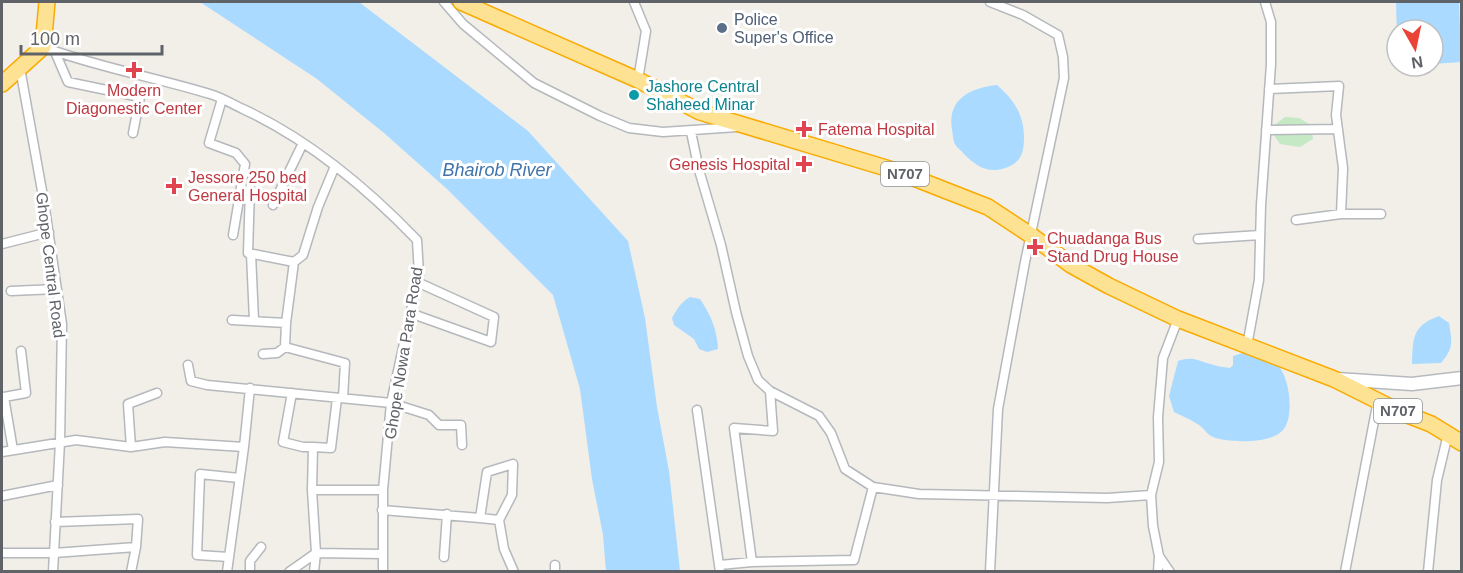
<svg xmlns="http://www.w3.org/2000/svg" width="1463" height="573" font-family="Arial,sans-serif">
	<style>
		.green { fill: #c5e8c5 }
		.water { fill: #aadaff }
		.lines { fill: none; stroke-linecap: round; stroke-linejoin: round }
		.street-casing { stroke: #b5b8bc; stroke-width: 11 }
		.secondary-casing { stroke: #b6babf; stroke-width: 15 }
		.highway-casing { stroke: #f9ab00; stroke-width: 18 }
		.street { stroke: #fff; stroke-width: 8 }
		.secondary { stroke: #fff; stroke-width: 12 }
		.highway { stroke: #fde293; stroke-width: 15 }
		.service-dot { fill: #5c6f8a; stroke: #fff; stroke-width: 2 }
		.health-dot { fill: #e0444e; stroke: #fff; stroke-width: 2 }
		.culture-dot { fill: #0f9aa8; stroke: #fff; stroke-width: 2 }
		.labels { text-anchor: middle; stroke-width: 6; stroke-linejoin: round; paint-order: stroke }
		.shield { fill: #fff; stroke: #8f9295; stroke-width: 1.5 }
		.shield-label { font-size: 15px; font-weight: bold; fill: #5f6368 }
		.service-label { font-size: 16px; fill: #4e5e75; stroke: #fff; text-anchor: start }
		.culture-label { font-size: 16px; fill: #0d838f; stroke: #fff; text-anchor: start }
		.health-label { font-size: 16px; fill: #be3a42; stroke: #fff; text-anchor: start }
		.street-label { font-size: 16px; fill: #5f6368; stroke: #fff }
		.water-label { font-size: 18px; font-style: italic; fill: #4174aa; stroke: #fff }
	</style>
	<rect width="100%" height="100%" fill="#f1efe8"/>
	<path class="green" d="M1285,117L1299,118L1311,125L1313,139L1300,147L1280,144L1275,137L1273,126Z"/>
	<path class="water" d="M200,2H359L528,131L628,241L645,318L657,407L669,471L680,571H606L603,535L592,479L580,389L553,295L447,189L384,133L317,79Z
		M1396,2H1459L1461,62L1433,64V30H1397V36Z
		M997,85C1013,99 1024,114 1024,137C1024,153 1021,163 1005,168C988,174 976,166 964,154C962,151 956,147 955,144C953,141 953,134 952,130C947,99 970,88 997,85Z
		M690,297L700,299C711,315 717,330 718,349L707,352L699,349L694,339L674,325L672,318C677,309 681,302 690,297Z
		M1439,316L1449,323C1452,342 1454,348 1441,363L1412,364C1413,338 1412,326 1439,316Z
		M1243,353C1252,356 1266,357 1274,362C1290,372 1295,417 1283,430C1271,444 1229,443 1213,437C1206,434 1204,428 1199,425C1192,420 1182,416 1174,412L1169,396L1178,361C1192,356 1197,360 1210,364C1216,366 1223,367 1230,368L1233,365V356Z"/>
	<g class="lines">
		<g class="street-casing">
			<path id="street" d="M444,2L463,24L534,83L600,116L629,128L663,132L737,127
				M634,2L646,31L638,80
				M990,2L1023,15L1058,35L1063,57L1064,78L1025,262L998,409L990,572
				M43,47C97,67 154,77 210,94C221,97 232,104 243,109C310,140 367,188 417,240L419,274L391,403L383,490V572
				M55,52L68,82L140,97L133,133
				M20,68L44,202L62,324L60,442L53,572
				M1269,89L1339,86L1336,115L1343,168L1341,214
				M222,99L209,143L236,153L245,164L233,235
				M1266,130L1338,129
				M691,132L699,170L721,245L736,312L748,356L758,380L770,391L819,416L831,433L845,469L873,487L919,494L1107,498L1151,495
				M250,188L248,253L294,262L303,255L318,207L335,166
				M273,205L303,143
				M1296,220L1341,214H1381
				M1198,239L1260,235
				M2,244L49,232
				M251,254L254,320
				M11,291L57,289
				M410,313L491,342L494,317L417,282
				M232,320L286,323
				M1247,346L1259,280L1261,205L1271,64V22L1265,2
				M285,347L345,363L343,398
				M263,354L277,353L285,347L286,323L294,262
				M188,365L191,381L207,385L391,403L429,415L439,425H461L462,445
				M292,393L283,442L303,447H313L312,490H383
				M697,410L720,572
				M131,447L128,404L157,393
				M313,447L331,448L337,398
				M13,450L4,397L26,393L21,351
				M2,452L76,440L131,447L165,442L244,447L250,388
				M312,490L316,553L382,554
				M2,496L58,485
				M382,510L480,518
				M499,520L512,495L513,464L487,472L480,518L499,520L504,549L514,572
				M55,522L138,519L136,547L131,572
				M2,553H54L136,547
				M229,557L197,555L200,474L239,478
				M444,557L447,514
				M752,562L734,428L773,431L770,391
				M720,565L752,562L854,560L873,487
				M227,572L244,447
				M250,572V561L261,547
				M289,572L316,553
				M314,572L316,553
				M555,572V565
				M1158,572L1159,556
				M1170,572L1159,556L1153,526L1151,495L1159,462L1158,417L1163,358L1178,319
				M1345,572L1378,400
				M1428,572L1437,480L1448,434"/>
		</g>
		<g class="secondary-casing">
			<path id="secondary" d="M1337,379L1412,384L1462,378"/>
		</g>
		<g class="highway-casing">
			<path id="highway" d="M461,2L638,80L700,112L896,171L988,207L1032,236L1071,265L1109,286L1178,319L1334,379L1400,412L1431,424L1462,443
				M2,84L43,47L47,2"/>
		</g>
		<use href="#street" class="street"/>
		<use href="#secondary" class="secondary"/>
		<use href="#highway" class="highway"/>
	</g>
	<circle class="service-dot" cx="722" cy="28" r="6"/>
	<g class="health-dot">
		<path d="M131 61h6v6h6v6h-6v6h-6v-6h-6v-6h6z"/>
		<path d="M801 120h6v6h6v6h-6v6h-6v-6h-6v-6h6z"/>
		<path d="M801 155h6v6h6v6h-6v6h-6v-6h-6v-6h6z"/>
		<path d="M171 177h6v6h6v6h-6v6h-6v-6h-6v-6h6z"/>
		<path d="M1032 238h6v6h6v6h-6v6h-6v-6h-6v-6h6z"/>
	</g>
	<circle class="culture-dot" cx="634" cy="95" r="6"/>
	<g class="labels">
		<g class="shield">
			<rect x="881" y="162" width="48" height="24" rx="4.5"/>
			<rect x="1374" y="399" width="48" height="24" rx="4.5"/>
		</g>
		<g class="shield-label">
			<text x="905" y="179">N707</text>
			<text x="1398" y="416">N707</text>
		</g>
		<g class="service-label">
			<text x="734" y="25">Police<tspan x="734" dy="18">Super's Office</tspan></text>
		</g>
		<g class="culture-label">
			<text x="646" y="92">Jashore Central<tspan x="646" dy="18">Shaheed Minar</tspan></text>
		</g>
		<g class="health-label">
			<text x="134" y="96" text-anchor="middle">Modern<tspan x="134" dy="18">Diagonestic Center</tspan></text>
			<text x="818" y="135">Fatema Hospital</text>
			<text x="790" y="170" text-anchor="end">Genesis Hospital</text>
			<text x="188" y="183">Jessore 250 bed<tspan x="188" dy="18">General Hospital</tspan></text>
			<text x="1047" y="244">Chuadanga Bus<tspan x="1047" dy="18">Stand Drug House</tspan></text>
		</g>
		<g class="street-label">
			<text transform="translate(51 265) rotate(83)" y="6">Ghope Central Road</text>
			<text transform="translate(403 353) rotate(-81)" y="6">Ghope Nowa Para Road</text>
		</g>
		<g class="water-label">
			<text x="497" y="176">Bhairob River</text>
		</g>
	</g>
	<rect width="1463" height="573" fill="none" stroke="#5f6368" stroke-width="6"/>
	<g transform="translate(1415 48) rotate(171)"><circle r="28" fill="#ffffff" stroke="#bfc1c3" stroke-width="1.5"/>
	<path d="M0-4.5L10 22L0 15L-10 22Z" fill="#ea4335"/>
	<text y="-9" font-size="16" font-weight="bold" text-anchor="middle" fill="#5f6368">N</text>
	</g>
	<path d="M21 45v9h141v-9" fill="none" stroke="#5f6368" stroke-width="3"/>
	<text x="30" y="45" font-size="18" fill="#5f6368" stroke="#ffffff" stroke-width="4.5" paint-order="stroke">100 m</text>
</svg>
